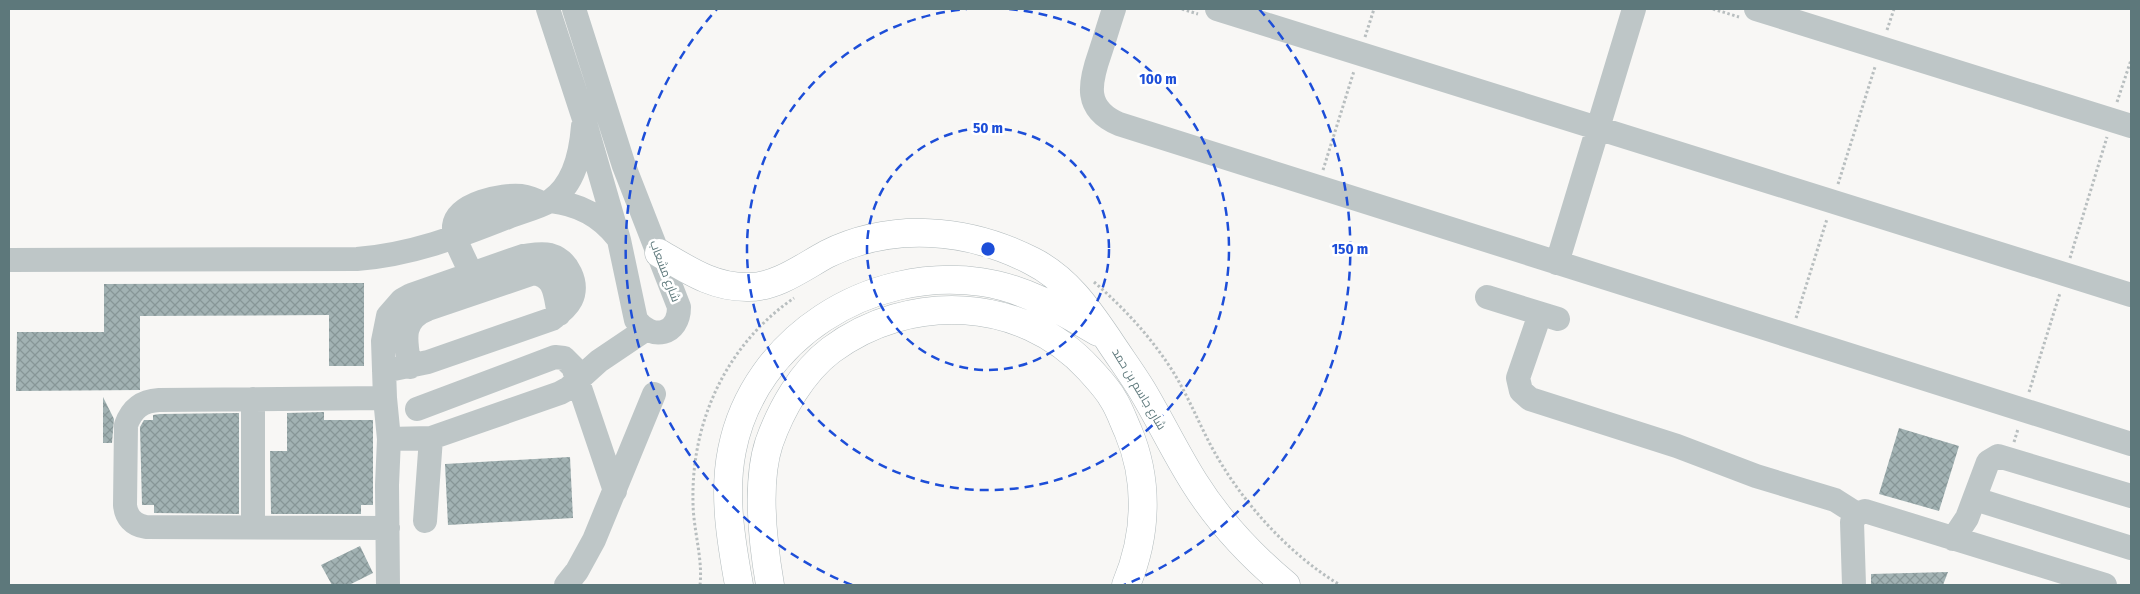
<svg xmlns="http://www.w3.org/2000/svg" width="2140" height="594" font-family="'Fira Sans Condensed',Cairo,sans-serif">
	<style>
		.building { fill: url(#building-cross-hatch) }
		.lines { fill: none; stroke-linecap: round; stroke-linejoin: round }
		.major-casing { stroke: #b1babc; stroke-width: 29 }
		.path { stroke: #b8bebf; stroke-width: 3; stroke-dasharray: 2.5 2.5; stroke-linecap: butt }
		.minor { stroke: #bec6c7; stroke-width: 24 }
		.major { stroke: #fff; stroke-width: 28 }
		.ring { fill: none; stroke: #1d4ed8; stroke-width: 2.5; stroke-dasharray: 9 6 }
		.labels { text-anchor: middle; stroke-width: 5; stroke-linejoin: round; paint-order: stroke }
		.street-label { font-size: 12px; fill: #5d787b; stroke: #fff }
		.centre { fill: #1d4ed8; stroke: #fff; stroke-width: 2.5 }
		.ring-label { font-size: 15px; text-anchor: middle; font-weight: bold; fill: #1d4ed8; stroke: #fff; stroke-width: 5; stroke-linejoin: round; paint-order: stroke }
	</style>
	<defs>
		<pattern id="building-cross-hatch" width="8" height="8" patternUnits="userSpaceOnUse" patternTransform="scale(1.25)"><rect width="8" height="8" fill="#a2b2b3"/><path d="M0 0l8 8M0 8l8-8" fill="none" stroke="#879697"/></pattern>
	</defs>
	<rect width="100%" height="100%" fill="#f8f7f5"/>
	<path class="building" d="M364,283V366H329V315L140,316V390L16,391L17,332H104V284Z
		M103,397L114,419L112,443H103Z
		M324,412V420H373V505H361V514H271L270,451H287V413Z
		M239,413V514L154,513V505H142L140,427L144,420H153V415L160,414Z
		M1899,428L1959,446L1939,511L1879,494Z
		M570,457L573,518L448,525L445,464Z
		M360,546L373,573L349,585H332L321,565Z
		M1948,572L1943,585H1871V574Z"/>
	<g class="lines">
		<g class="major-casing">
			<path id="major" d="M659,253C688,270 714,288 749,287C777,287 803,267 827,254C892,222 968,228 1032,261C1066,278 1087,308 1108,339C1119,356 1131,372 1142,390C1160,420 1175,452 1194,482C1219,522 1250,555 1286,585
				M739,585C731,541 723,494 732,450C754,338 870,266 981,282C1024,288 1061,310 1098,332
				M770,585C763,544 756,483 769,443C781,409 802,372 831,350C909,292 1022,296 1089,369C1097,378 1107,388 1113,399C1119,408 1123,420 1128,431C1149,481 1147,535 1126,585"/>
		</g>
		<path class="path" d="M1182,9L1198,14
			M1713,9L1739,17
			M1887,30L1894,9
			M1365,37L1374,9
			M2117,102L2131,60
			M1323,170L1354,71
			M1838,184L1875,67
			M2070,258L2107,137
			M1094,282C1124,308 1150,336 1172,370C1187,394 1197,419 1210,444C1239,499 1287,553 1340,585
			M1796,318L1827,219
			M2029,392L2060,293
			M2014,442L2018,429
			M700,585C703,558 693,529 693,502C691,421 727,344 794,298"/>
		<path class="minor" d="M548,9L584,119L619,240L636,320C652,341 679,335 679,307L624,166L574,9
			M1114,9C1109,24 1105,38 1100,53C1089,84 1084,109 1119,124L2131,444
			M1217,9L2131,295
			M1756,9L2131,126
			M551,201C578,204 600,215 617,237
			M9,260L357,259C410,255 458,237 508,217C521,212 538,208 550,201C575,185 581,152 583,126
			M1557,263L1634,9
			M471,274C466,260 453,241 454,226C457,203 503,194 521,196C529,197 536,200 543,204
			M1487,297L1558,319
			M1540,314L1518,378L1521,391L1530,399L1677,446L1756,476L1835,500L1857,514
			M410,367C406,343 399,320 428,309L534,273C556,276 555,296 559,314
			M384,371L428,362L552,319C559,314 567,308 571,300C579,283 568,260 550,255C541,253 532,255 523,256L411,295L402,300L388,316L383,341L385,398L389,439L387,485L388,585
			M385,398L159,400C142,401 132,408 126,425L125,505C126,517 133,525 146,527L388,528
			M253,399V526
			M417,409L555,357L564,358L573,367L615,491
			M389,439L431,438L560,393L569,388L599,361L645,330
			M1975,499L2131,548
			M425,521L431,438
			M1953,539L1967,518L1988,462L1998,456L2131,496
			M566,585L577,571L594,540L654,394
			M1854,585L1852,522L1857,514L1865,511L2105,585"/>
		<use href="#major" class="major"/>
	</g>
	<g class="ring">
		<circle cx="988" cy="249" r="121"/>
		<path d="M1009 9A241 241 0 1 1 967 9"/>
		<path d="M852 585A362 362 0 0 1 717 9M1259 9A362 362 0 0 1 1124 585"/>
	</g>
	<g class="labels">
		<g class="street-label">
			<text transform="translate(665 271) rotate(69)" y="4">شارع مشعاب</text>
			<text transform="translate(1139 389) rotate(59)" y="4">شارع جاسم بن حمد</text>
		</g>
	</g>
	<circle cx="988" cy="249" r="8" class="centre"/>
	<g class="ring-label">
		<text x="1158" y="84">100 m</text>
		<text x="988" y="133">50 m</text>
		<text x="1350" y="254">150 m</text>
	</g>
	<rect width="2140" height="594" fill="none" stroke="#5d787b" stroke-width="20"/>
</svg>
